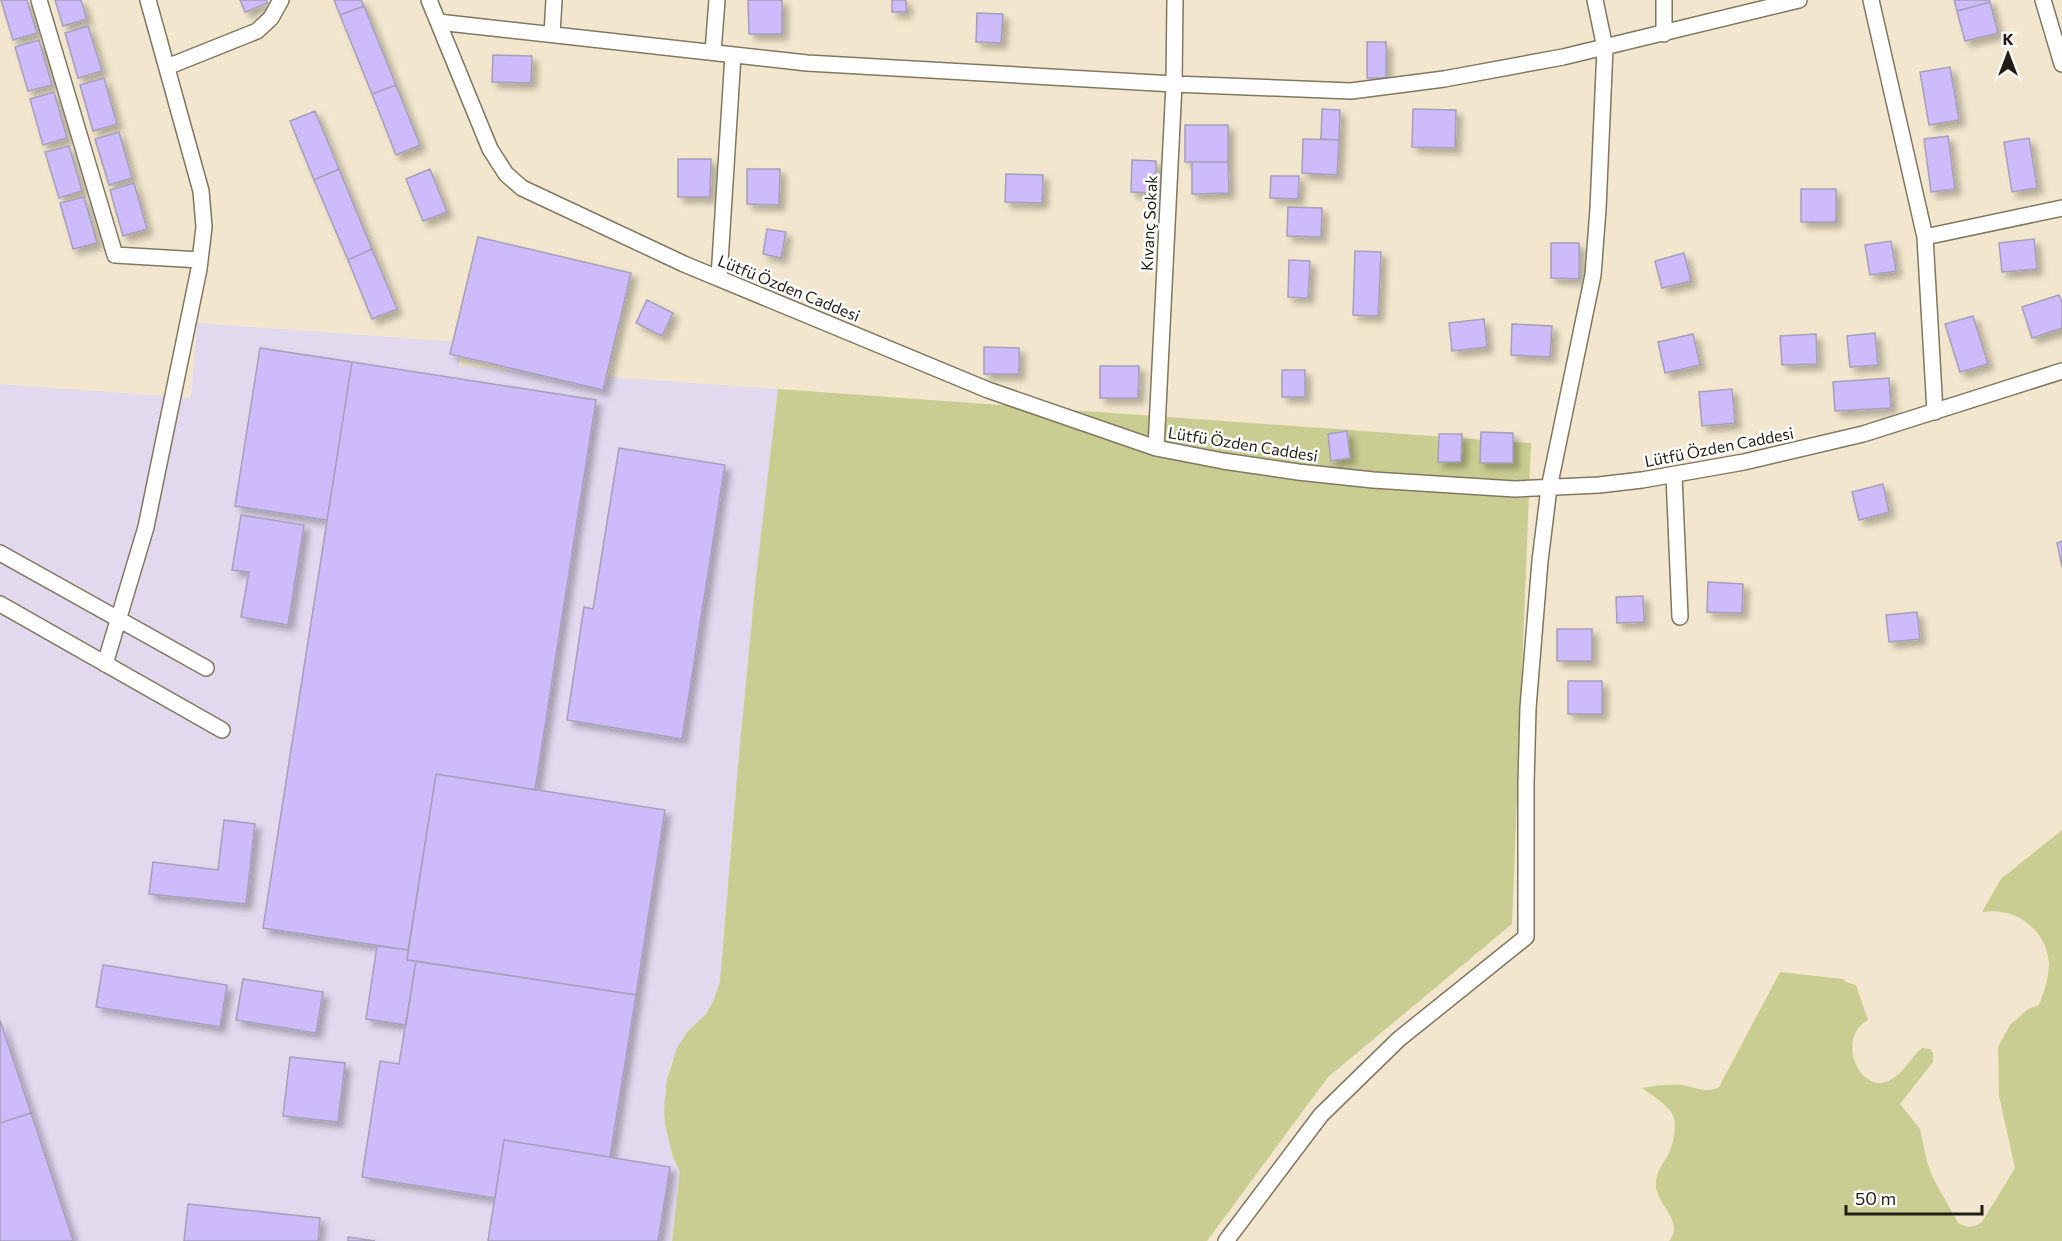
<svg xmlns="http://www.w3.org/2000/svg" width="2062" height="1241" font-family="Commissioner,sans-serif">
	<style>
		.industrial { fill: #e2d9ef }
		.green { fill: #cacd92 }
		.building { fill: #cebbfc; stroke: #a59fb7; stroke-width: 1.5; filter: url(#shadow) }
		.lines { fill: none; stroke-linecap: round; stroke-linejoin: round }
		.minor-casing { stroke: #807760; stroke-width: 18 }
		.minor { stroke: #fff; stroke-width: 15 }
		.labels { text-anchor: middle; stroke-width: 5; stroke-linejoin: round; paint-order: stroke }
		.street-label { font-size: 16px; fill: #201d14; stroke: #fff }
	</style>
	<defs>
		<filter id="shadow"><feDropShadow dx="5.5" dy="5.5" stdDeviation="3" flood-color="#0004"/></filter>
	</defs>
	<rect width="100%" height="100%" fill="#f2e7ce"/>
	<path class="industrial" d="M197,323L460,342L459,366L778,389L756,577L738,765L720,981L713,1002L706,1014L687,1032L670,1065L665,1094V1125L673,1157L680,1172L672,1241H0V384L191,398Z"/>
	<path class="green" d="M778,389L1531,443L1512,924L1328,1077L1207,1241H672L680,1172L673,1157L665,1125L664,1109L667,1079L677,1048L687,1032L706,1014L713,1002L720,981L738,765L756,577Z
		M2062,830V1241H1669C1685,1223 1658,1205 1656,1187C1655,1175 1661,1166 1667,1157C1673,1146 1679,1123 1671,1112C1665,1103 1651,1095 1642,1088C1655,1085 1668,1084 1681,1085C1695,1087 1706,1094 1719,1087L1780,972L1843,979L1846,982L1856,985L1868,1020C1834,1038 1861,1099 1892,1079C1904,1072 1911,1057 1922,1048L1930,1049L1933,1053V1062L1900,1104L1920,1129L1927,1162L1933,1178L1958,1223C1967,1228 1974,1228 1982,1222L2015,1168L1999,1096L1998,1047L2010,1025L2028,1009L2039,1005C2044,992 2049,978 2049,963C2046,928 2015,907 1982,912L2001,879Z"/>
	<path class="building" d="M1,0H27L37,33L13,40Z
		M55,0H81L87,19L63,26Z
		M240,0H266L268,3L245,12Z
		M334,0H361L364,6L340,15Z
		M748,0H782V34H749Z
		M892,0H906V12H892Z
		M1954,0H1989L1990,2L1957,11Z
		M1990,2L1998,33L1965,41L1957,11Z
		M364,6L396,85L372,94L340,15Z
		M977,13L1003,14L1001,43L976,42Z
		M88,26L102,71L78,78L65,33Z
		M39,40L52,85L28,91L15,47Z
		M1367,42H1386V78H1367Z
		M493,55L532,56L531,83L492,82Z
		M1950,67L1959,120L1929,125L1920,72Z
		M104,78L117,124L93,131L80,85Z
		M396,85L420,145L396,155L372,94Z
		M54,92L67,138L43,145L30,99Z
		M1322,109L1340,110L1339,140L1321,139Z
		M1413,109L1456,110L1455,148L1412,147Z
		M315,111L339,169L314,180L290,121Z
		M1185,125H1228V162H1185Z
		M119,132L132,178L109,185L95,139Z
		M1948,136L1955,189L1931,192L1924,139Z
		M2029,138L2037,188L2012,192L2004,142Z
		M1303,139L1339,140L1337,175L1302,173Z
		M69,146L82,191L59,198L45,152Z
		M678,159H711L710,197H678Z
		M1132,160L1156,161L1155,193L1131,192Z
		M1192,162H1228L1229,193L1192,194Z
		M339,169L372,249L348,260L314,180Z
		M430,169L447,212L423,221L406,179Z
		M747,169H780L779,205L747,204Z
		M1006,174L1043,175L1042,203L1005,202Z
		M1271,176H1299L1298,199L1270,198Z
		M134,183L147,229L123,236L110,190Z
		M1801,189H1836V222H1801Z
		M84,197L97,243L73,249L60,203Z
		M1288,207L1322,208L1321,237L1287,236Z
		M767,229L786,232L781,258L763,254Z
		M478,237L631,273L603,390L450,354Z
		M2034,239L2037,269L2002,272L1999,243Z
		M1891,241L1896,271L1870,275L1865,245Z
		M1551,243H1579V279L1551,278Z
		M372,249L397,309L372,319L348,260Z
		M1355,251L1381,252L1378,316L1353,315Z
		M1684,253L1691,281L1662,288L1655,261Z
		M1289,260L1310,261L1308,298L1288,297Z
		M2059,295L2062,303V328L2032,338L2022,307Z
		M647,300L673,313L662,336L636,323Z
		M1973,316L1988,364L1960,372L1945,324Z
		M1484,319L1487,347L1452,351L1449,323Z
		M1512,324L1552,326L1550,357L1511,355Z
		M1875,333L1878,365L1850,367L1847,336Z
		M1693,334L1700,365L1665,373L1658,342Z
		M1816,334L1817,364L1782,365L1780,336Z
		M984,347L1019,348V374H984Z
		M260,348L352,362L327,520L235,506Z
		M352,362L596,400L535,790L436,774L408,950L263,928Z
		M1100,366H1139L1138,398H1100Z
		M1282,370H1305V397H1282Z
		M1889,378L1891,408L1835,411L1833,382Z
		M1732,389L1735,423L1702,426L1699,392Z
		M1347,431L1350,458L1331,461L1328,434Z
		M1481,432L1513,433V463H1480Z
		M1439,434H1462L1461,462H1438Z
		M619,448L725,465L682,739L567,720L584,607L593,609Z
		M1883,484L1889,512L1859,520L1852,492Z
		M241,515L304,525L288,625L241,617L249,572L232,570Z
		M2062,541V567L2057,543Z
		M1708,582L1743,584L1742,613L1707,612Z
		M1643,596L1644,622L1617,623L1616,597Z
		M1917,612L1920,639L1889,642L1886,615Z
		M1557,629H1592V661H1557Z
		M1568,681H1602V714H1568Z
		M436,774L665,810L636,995L407,960Z
		M224,820L255,824L246,904L149,894L153,862L218,870Z
		M377,946L408,950L407,960L416,961L406,1025L366,1019Z
		M416,961L636,995L610,1157L504,1140L495,1198L362,1177L380,1061L399,1064Z
		M103,965L227,985L220,1027L96,1007Z
		M243,979L323,992L316,1033L236,1020Z
		M0,1020L31,1113L0,1123Z
		M290,1057L345,1063L338,1122L283,1116Z
		M31,1113L73,1240L71,1241H0V1123Z
		M504,1140L670,1167L658,1241H488Z
		M188,1204L320,1218L318,1241H184Z
		M348,1237L375,1241H348Z"/>
	<g class="lines">
		<g class="minor-casing">
			<path id="minor" d="M39,0L115,255L200,260
				M429,0L490,149L506,174L522,188L684,264L988,390L1156,448L1223,461L1298,472L1373,480L1515,489L1599,485L1642,480L1744,462L1863,434L2062,371
				M1871,0L1925,237L1935,412
				M2043,0L2062,64
				M438,22L807,63L1174,84L1351,91L1444,79L1563,57L1799,0
				M552,34L554,0
				M1664,34V0
				M713,52L717,0
				M167,67L257,31L271,18L281,0
				M1925,237L2062,208
				M719,278L733,55
				M1156,448L1174,84L1175,0
				M1674,475L1680,617
				M0,553L206,668
				M0,604L222,730
				M105,664L146,527L199,269L204,227L201,191L148,0
				M1226,1241L1321,1115L1399,1039L1526,937V784L1528,708L1540,561L1549,488L1593,275L1598,209L1605,48L1595,0"/>
		</g>
		<use href="#minor" class="minor"/>
	</g>
	<g class="labels">
		<g class="street-label">
			<text transform="translate(1149 223) rotate(-87)" y="6">Kıvanç Sokak</text>
			<text transform="translate(789 288) rotate(22)" y="6">Lütfü Özden Caddesi</text>
			<text transform="translate(1243 444) rotate(9)" y="6">Lütfü Özden Caddesi</text>
			<text transform="translate(1719 447) rotate(-11)" y="6">Lütfü Özden Caddesi</text>
		</g>
	</g>
	<g transform="translate(2008 54)" stroke="#ffffff" stroke-width="4.5" paint-order="stroke">
	<path d="M0-4.5L10 22L0 15L-10 22Z" fill="#201d14"/>
	<text y="-9" font-size="16" font-weight="bold" text-anchor="middle" fill="#201d14">K</text>
	</g>
	<path d="M1846 1205v9h136v-9" fill="none" stroke="#201d14" stroke-width="3"/>
	<text x="1855" y="1205" font-size="18" fill="#201d14" stroke="#ffffff" stroke-width="4.5" paint-order="stroke">50 m</text>
</svg>
